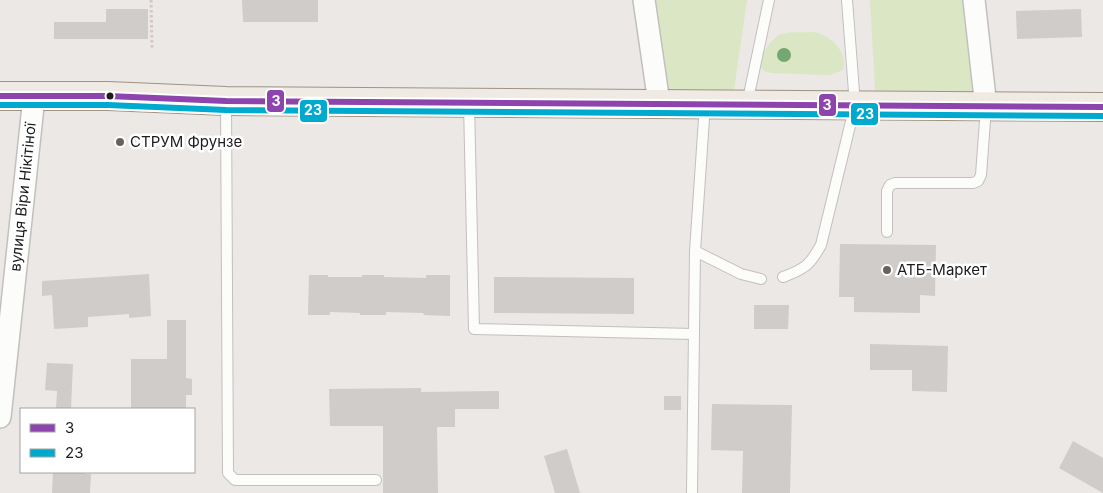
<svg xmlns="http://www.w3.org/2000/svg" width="1103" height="493" font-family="Inter,sans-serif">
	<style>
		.grass { fill: #dbe6c5 }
		.building { fill: #cfccca }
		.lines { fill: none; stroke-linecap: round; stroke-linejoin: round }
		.service-casing { stroke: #c2c0bf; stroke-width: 12 }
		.minor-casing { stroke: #c2c0bf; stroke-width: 24 }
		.primary-casing { stroke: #9f9384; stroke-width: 30 }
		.path { stroke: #d4c7c6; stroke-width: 3; stroke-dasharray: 2.5 2.5; stroke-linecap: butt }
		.service { stroke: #fcfcfb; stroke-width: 10 }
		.minor { stroke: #fcfcfb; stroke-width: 21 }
		.primary { stroke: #efeae4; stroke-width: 28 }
		.bus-1-casing { stroke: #fff; stroke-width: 10 }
		.bus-2-casing { stroke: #fff; stroke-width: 10 }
		.bus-1 { stroke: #8e44ad; stroke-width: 6 }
		.bus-2 { stroke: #00a9ce; stroke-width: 6 }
		.tree { fill: #75a870 }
		.bus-dot { fill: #1c1c1c; stroke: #fff; stroke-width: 2 }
		.poi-dot { fill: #646362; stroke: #fff; stroke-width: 2 }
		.labels { text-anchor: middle; stroke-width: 5; stroke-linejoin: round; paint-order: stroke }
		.poi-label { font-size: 15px; fill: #1c1c1c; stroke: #fff; text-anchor: start }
		.street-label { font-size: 15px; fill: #1c1c1c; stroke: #fff }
		.line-badge { stroke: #fff; stroke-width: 2 }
		.badge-label { font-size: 14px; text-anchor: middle; font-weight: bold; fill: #fff }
	</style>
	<rect width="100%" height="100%" fill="#ebe8e5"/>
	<path class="grass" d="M644,0H747L732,104L659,103Z
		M870,0H974L986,107L876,106Z
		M814,32C830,35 849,52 843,70L830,75L771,73C749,71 767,42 779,35C788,31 804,33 814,32Z"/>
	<path class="building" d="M242,0H318V22H243Z
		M106,9H148V39H54V22H106Z
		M1081,9L1082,37L1017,39L1016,11Z
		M840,244L936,245L935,296L920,295V313L854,312V297H839Z
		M149,274L151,316L129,318V314L88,317V327L54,329L52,295L42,296V281Z
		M309,275H328V277H362V275H384V277L426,278V275H450V316L424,315L423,313L386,312V315H360V313L330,312V315H308Z
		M494,277L634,278V314L494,313Z
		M754,305H789L788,329H754Z
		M167,320H186V378L192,379V395H186V409H131V359H167Z
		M870,344L948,346L947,392L912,391V370H870Z
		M47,363L73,364L71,409H56L57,391L45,390Z
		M421,388V392L499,391V409H455V427H437L438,493H383V426H330L329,389Z
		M664,396H681V410H664Z
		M712,404L792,405L790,493H742L743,451L711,450Z
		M1073,441L1103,458V493L1059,468Z
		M567,449L580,493H555L544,456Z
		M53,472H85V474H91L90,493H52Z"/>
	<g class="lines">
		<g class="service-casing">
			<path id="service" d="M226,102L228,473L235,480H376
				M469,103L474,329L694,334
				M747,104L769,0
				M887,232V191L890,185L895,183H973L978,181L981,175L986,107
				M695,251L741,274L761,279
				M783,277C805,269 810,265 821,245L855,105L847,0
				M692,493L695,251L705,104"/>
		</g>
		<g class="minor-casing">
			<path id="minor" d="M644,0L659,103
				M974,0L986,107
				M0,417L34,97"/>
		</g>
		<g class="primary-casing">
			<path id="primary" d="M0,96H108L226,101L1103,107"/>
		</g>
		<path class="path" d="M151,0L152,48"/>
		<use href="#service" class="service"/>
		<use href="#minor" class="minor"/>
		<use href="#primary" class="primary"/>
		<g class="bus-1-casing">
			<path id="bus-1" d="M0,96H108L226,101L1103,107"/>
		</g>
		<g class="bus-2-casing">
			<path id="bus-2" d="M0,105H108L226,110L1103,116"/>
		</g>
		<use href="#bus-1" class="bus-1"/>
		<use href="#bus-2" class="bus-2"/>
	</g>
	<circle class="tree" cx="784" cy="55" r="7"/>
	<circle class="bus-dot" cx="110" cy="96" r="4.5"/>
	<g class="poi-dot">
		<circle cx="120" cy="142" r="5"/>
		<circle cx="887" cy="270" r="5"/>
	</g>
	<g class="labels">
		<g class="poi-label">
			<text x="130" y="147">СТРУМ Фрунзе</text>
			<text x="897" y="275">АТБ-Маркет</text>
		</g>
		<g class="street-label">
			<text transform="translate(23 197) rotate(-84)" y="5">вулиця Віри Нікітіної</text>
		</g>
	</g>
	<g class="line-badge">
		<rect x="266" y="89" width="19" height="24" rx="5" fill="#8e44ad"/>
		<rect x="818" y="93" width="19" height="24" rx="5" fill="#8e44ad"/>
		<rect x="299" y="99" width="29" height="24" rx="5" fill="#00a9ce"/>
		<rect x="850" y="102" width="29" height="24" rx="5" fill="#00a9ce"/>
	</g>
	<g class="badge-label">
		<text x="276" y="106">3</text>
		<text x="827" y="110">3</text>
		<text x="313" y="115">23</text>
		<text x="865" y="119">23</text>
	</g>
	<rect x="20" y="408" width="175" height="65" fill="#ffffff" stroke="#a4a4a4"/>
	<rect x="30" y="424" width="25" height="8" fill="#8e44ad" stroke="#a4a4a4"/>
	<text x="65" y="433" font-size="15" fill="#1c1c1c">3</text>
	<rect x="30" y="449" width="25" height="8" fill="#00a9ce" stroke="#a4a4a4"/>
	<text x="65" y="458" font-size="15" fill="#1c1c1c">23</text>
</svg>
